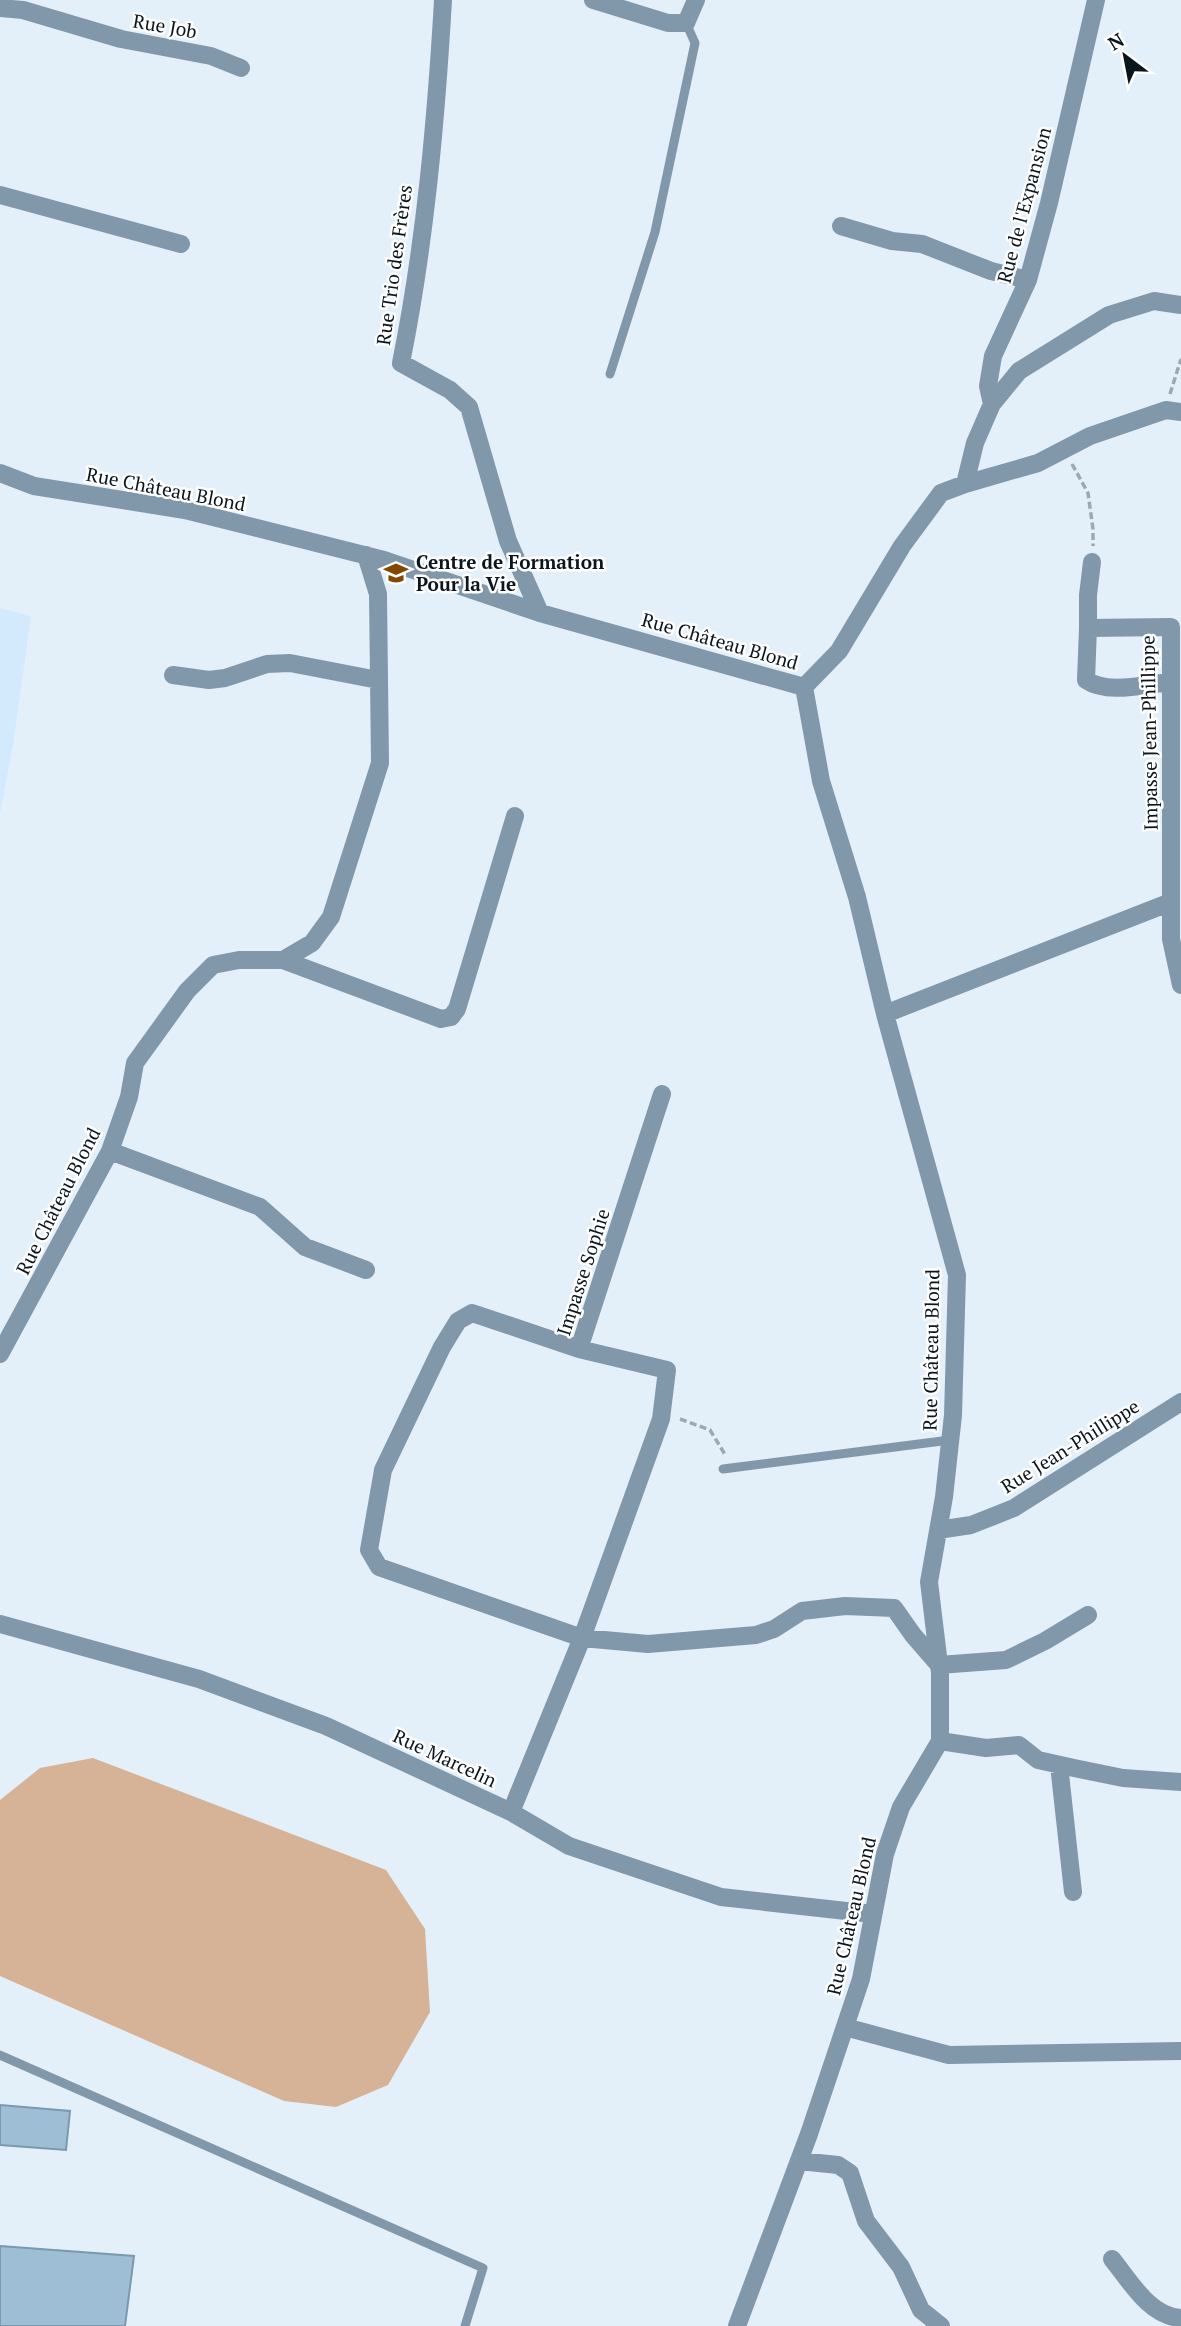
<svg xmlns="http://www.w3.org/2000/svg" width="1181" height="2326" font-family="'PT Serif',serif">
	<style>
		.built { fill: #d2eafc }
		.green { fill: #d6b297 }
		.building { fill: #9ebed6; stroke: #7a99b0; stroke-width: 2 }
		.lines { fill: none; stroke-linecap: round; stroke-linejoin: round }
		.path { stroke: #9ca9b2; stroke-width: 3.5; stroke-dasharray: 7 3.5; stroke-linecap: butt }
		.service { stroke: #8198ab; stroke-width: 9 }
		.minor { stroke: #8198ab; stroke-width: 18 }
		.labels { text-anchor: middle; stroke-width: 5; stroke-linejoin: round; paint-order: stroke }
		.street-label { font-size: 19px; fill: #0a161e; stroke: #fff }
		.poi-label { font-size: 19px; font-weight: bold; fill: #0a161e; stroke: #fff; text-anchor: start }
	</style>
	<rect width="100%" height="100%" fill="#e3f0fa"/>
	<path class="built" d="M0,608L31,616L13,745L0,813Z"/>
	<path class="green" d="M93,1758L386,1870L425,1929L430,2012L388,2085L336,2107L284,2101L0,1976V1800L40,1768Z"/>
	<path class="building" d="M0,2105L70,2111L66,2150L0,2145Z
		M0,2246L134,2256L125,2326H0Z"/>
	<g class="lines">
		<path class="path" d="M1170,394L1181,359
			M1072,464L1088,493L1093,529V546
			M680,1419L710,1430L726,1456"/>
		<path class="service" d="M610,374L655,232L695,43L686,23
			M723,1469L950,1440
			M0,2055L483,2268L465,2326"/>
		<path class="minor" d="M443,0C436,122 425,244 401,363L450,390L469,407L508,541L540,613
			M593,0L668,23H686L696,0
			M0,8L23,10L121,39L211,56L241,68
			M0,195L181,244
			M841,226L892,241L922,244L991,271L1028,280
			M992,404L1019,371L1109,315L1154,301L1181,305
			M0,473L34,486L185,510L384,560L540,613L804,687
			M965,484L1038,463L1090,436L1166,410L1181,412
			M1092,562L1088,595V628L1171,627V939L1181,985
			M1088,628L1086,680C1108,695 1145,684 1171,682
			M173,675L209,680L225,678L267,664L290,663L378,680
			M804,687L839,651L902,546L941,493L965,484L975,443L992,404L988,386L993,356L1028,280L1049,203L1096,0
			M283,960L441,1019L451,1017L457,1009L515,816
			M885,1014L1171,902
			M110,1151L260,1207L305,1247L366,1270
			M579,1349L472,1313L458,1321L442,1347L383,1470L369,1550L379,1567L582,1638L648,1644L756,1635L774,1629L802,1611L845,1606L894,1608L913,1635L939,1665L1006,1660L1045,1641L1088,1615
			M0,1354L110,1151L129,1097L135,1063L187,991L213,965L239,960H283L312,943L331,917L380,763L378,594L366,555
			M938,1530L971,1525L1014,1508L1181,1402
			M0,1624L199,1679L326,1726L511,1812L569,1846L721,1897L873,1914
			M940,1741L986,1748L1019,1745L1038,1760L1074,1768L1123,1778L1181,1782
			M1059,1765L1073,1892
			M511,1812L582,1638L661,1419L667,1370L579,1349L662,1094
			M845,2027L949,2055L1181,2051
			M799,2161L838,2165L850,2173L866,2221L901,2267L921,2310L941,2326
			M1112,2259C1130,2281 1150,2317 1181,2318
			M737,2326L809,2134L861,1979L885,1854L901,1807L940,1741V1673L929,1582L944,1497L953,1415L957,1275L885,1014L857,897L821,781L804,687"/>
	</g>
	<defs>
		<g id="university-bare" transform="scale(1.89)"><path d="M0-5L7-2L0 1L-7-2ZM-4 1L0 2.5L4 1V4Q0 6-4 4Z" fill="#844701" stroke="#fff" stroke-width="2.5" paint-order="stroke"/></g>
	</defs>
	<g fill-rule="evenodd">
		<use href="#university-bare" x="396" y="573"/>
	</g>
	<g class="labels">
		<g class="street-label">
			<text transform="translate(165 26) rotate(10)" y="7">Rue Job</text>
			<text transform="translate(1024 205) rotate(-75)" y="7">Rue de l'Expansion</text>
			<text transform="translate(394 265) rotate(-82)" y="7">Rue Trio des Frères</text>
			<text transform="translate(166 489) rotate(11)" y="7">Rue Château Blond</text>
			<text transform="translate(720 641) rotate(16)" y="7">Rue Château Blond</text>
			<text transform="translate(1149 733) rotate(-91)" y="7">Impasse Jean-Phillippe</text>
			<text transform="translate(58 1201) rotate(-63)" y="7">Rue Château Blond</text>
			<text transform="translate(583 1272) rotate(-72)" y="7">Impasse Sophie</text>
			<text transform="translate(931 1350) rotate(-89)" y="7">Rue Château Blond</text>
			<text transform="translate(1070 1446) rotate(-32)" y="7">Rue Jean-Phillippe</text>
			<text transform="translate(445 1758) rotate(25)" y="7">Rue Marcelin</text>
			<text transform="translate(851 1916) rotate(-77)" y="7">Rue Château Blond</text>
		</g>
		<g class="poi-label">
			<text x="416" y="569">Centre de Formation<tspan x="416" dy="22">Pour la Vie</tspan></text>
		</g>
	</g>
	<g transform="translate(1125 56) rotate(328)" stroke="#ffffff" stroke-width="5" paint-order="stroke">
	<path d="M0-5L12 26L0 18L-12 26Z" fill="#0a161e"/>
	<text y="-10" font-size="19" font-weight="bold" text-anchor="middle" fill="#0a161e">N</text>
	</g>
</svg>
